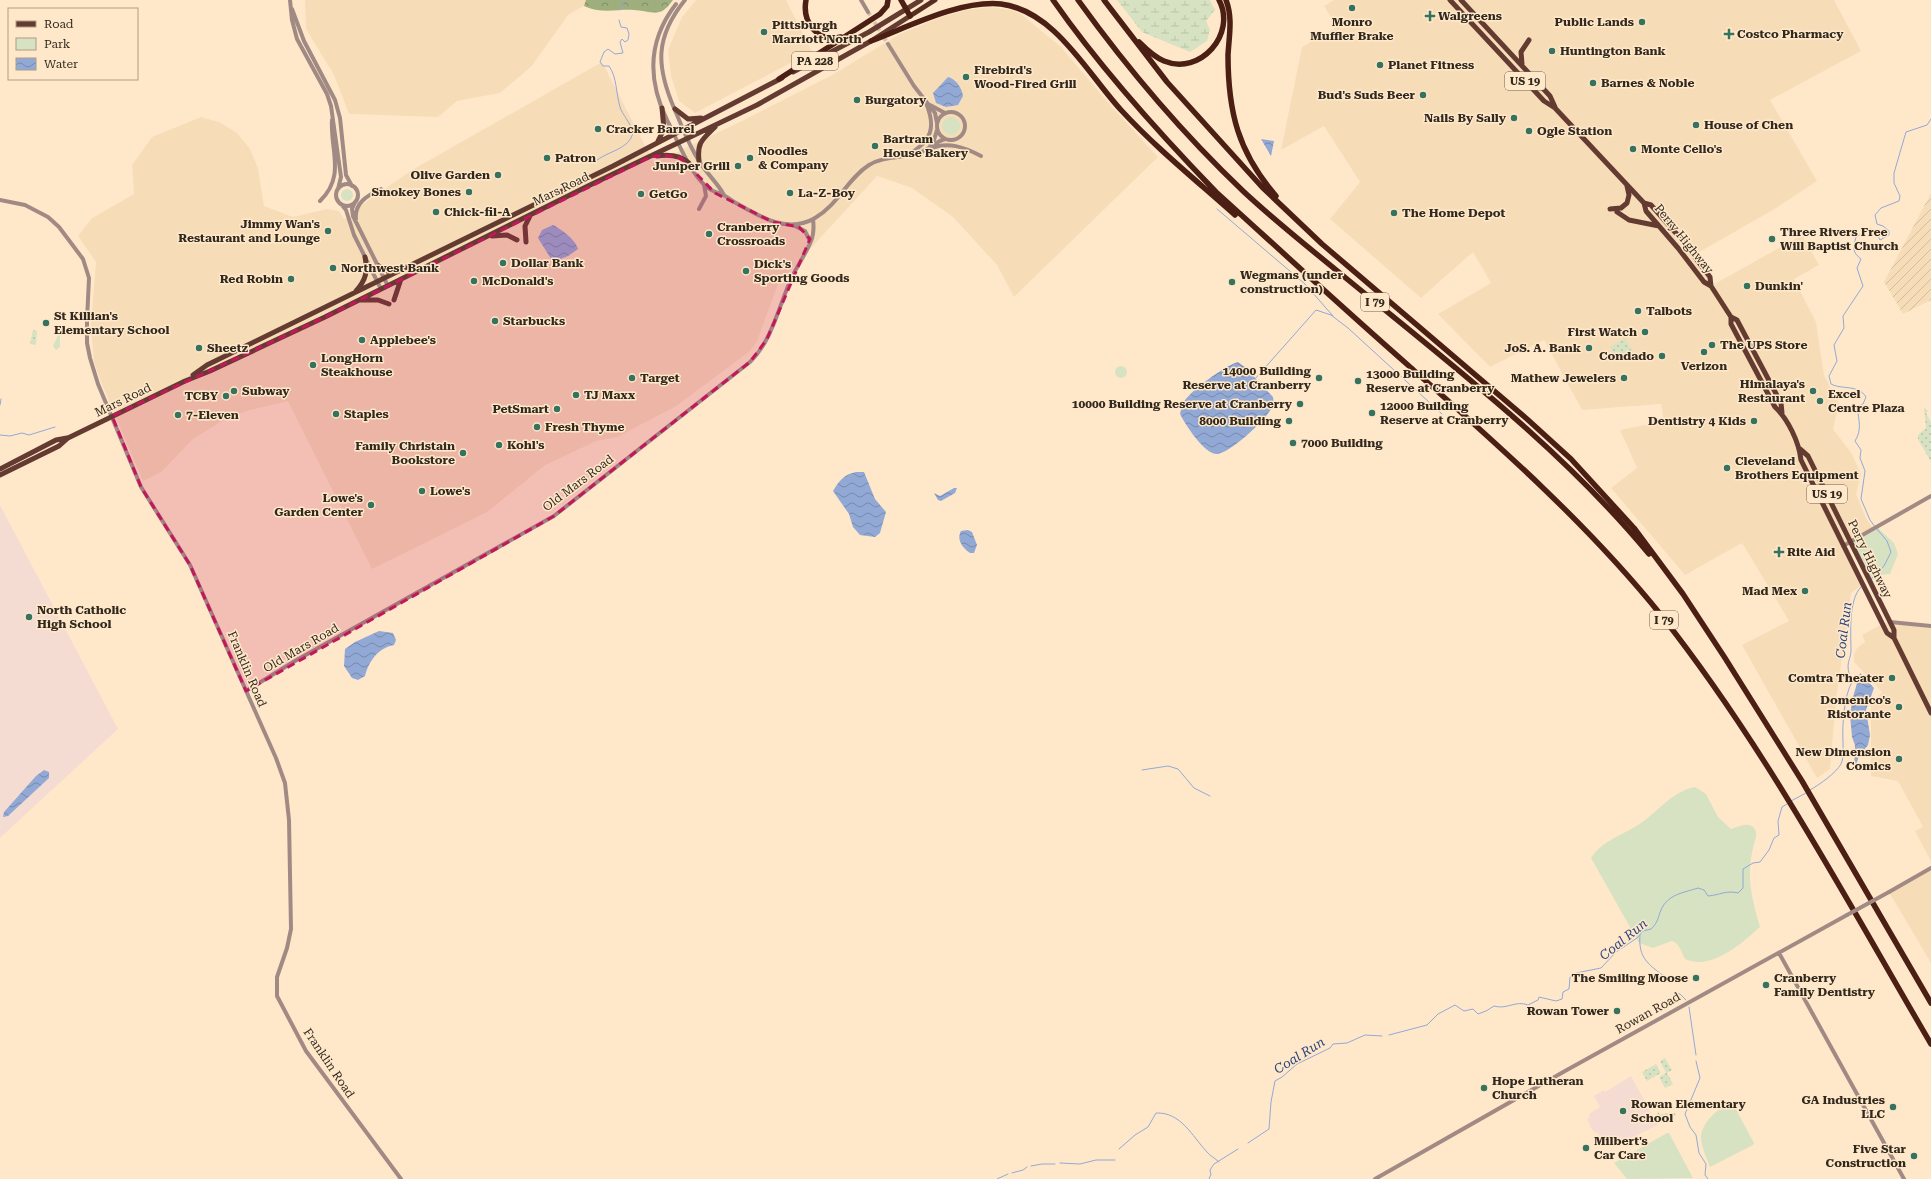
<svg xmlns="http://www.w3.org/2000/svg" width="1931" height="1179" font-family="'Roboto Serif',serif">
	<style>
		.built { fill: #f7dcb8 }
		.industrial { fill: url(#industrial-furrows) }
		.education { fill: #f5dcd3 }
		.green { fill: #d7e2c2 }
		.forest { fill: url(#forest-crowns) }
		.wetland { fill: url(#wetland-marsh) }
		.park { fill: url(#park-dots) }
		.water { fill: url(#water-waves) }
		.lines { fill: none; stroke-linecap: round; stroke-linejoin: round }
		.stream { stroke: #92a9d6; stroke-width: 1 }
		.tertiary-tunnel { stroke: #d6c2a8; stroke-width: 4; stroke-dasharray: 4 2; stroke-linecap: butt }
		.tertiary { stroke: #a28a84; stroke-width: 4 }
		.primary { stroke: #633b31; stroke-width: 5 }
		.trunk { stroke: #572d22; stroke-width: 5 }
		.motorway { stroke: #4b1f14; stroke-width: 5.5 }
		.tertiary-bridge { stroke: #a28a84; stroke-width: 4 }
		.marked { fill: #c2185b; fill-opacity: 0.2; stroke: #c2185b; stroke-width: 3; stroke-dasharray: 8 5; stroke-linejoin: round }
		.poi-dot { fill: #35735f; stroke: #ffe8ca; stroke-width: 1.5 }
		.labels { text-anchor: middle; stroke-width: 3; stroke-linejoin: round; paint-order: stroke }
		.shield { fill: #ffe8ca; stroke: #706252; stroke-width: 1 }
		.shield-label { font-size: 11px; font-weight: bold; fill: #32291e }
		.poi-label { font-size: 12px; font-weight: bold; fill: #32291e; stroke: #ffe8ca; text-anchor: start }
		.street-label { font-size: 12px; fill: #32291e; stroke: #ffe8ca }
		.water-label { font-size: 13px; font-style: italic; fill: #2b457d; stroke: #ffe8ca }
	</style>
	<defs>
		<pattern id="industrial-furrows" width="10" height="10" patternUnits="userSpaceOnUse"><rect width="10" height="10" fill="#f7dcb8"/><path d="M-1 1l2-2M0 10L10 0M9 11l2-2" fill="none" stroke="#d4bd9e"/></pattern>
		<pattern id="forest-crowns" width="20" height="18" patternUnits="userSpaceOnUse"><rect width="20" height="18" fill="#9eae7d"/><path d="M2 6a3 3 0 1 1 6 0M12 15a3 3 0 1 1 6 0" fill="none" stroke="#818e66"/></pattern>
		<pattern id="wetland-marsh" width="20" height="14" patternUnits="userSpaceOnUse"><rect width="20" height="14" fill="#d7e2c2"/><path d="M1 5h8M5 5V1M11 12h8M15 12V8" fill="none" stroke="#b9c2a6"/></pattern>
		<pattern id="park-dots" width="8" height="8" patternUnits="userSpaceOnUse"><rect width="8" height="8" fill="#d7e2c2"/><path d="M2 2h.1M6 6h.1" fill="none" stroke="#b9c2a6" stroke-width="1.8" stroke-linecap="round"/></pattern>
		<pattern id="water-waves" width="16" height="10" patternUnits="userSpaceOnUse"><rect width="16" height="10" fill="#92a9d6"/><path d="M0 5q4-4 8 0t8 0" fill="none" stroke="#788aad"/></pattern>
	</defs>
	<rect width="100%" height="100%" fill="#ffe8ca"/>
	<path class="built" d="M305,0H586L584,6L569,14L531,67L500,93L457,101L438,117L349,114L334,75L306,29Z
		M696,0H786L812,52L695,113L679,101L671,76L668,50L682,17Z
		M1334,0H1834L1861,51L1770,100L1817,181L1773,210L1694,255L1710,277L1711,286L1802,235L1819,265L1794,279L1816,322L1824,375L1839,404L1833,429L1852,454L1861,474L1856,494L1866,518L1873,529L1843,546L1863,584L1851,593L1836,700L1830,769L1817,778L1742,645L1789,621L1742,543L1685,575L1611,488L1637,468L1620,430L1664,421L1661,404L1582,410L1544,340L1490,367L1438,314L1491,283L1473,252L1421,298L1330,219L1360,182L1324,126L1281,150L1302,47L1337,27L1324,6Z
		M990,7L1011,10L1021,14L1061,47L1112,107L1158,157L1014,297L997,265L953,217L912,188L877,176L778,284L757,341L750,351L676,406L617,437L596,441L545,465L487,512L372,569L288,401L250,410L225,419L193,439L161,472L143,481L101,382L94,362L91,325L96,262L78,236L92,218L134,194L132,165L152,137L201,117L219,122L237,133L250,149L258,168L264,206L293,217L327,209L339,211L344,219L357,214L360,206L412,170L602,62L654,163L744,120L832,75L900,34L941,17L966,10Z
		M1890,622L1931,626V861L1915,831L1923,827L1898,781L1871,776V704L1882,692L1854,662V654L1857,648L1865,642L1862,635L1882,624Z
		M1931,868V963L1889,892Z"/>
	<path class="industrial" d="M1931,193V300L1903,314L1884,282Z"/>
	<path class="education" d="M0,505L118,729L0,838Z
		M1631,1076L1658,1125L1631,1138V1140L1624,1144L1620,1137L1605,1145L1597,1132L1595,1133L1591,1128L1588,1121L1587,1119L1590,1117L1589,1114L1600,1107L1594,1096L1604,1090L1605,1092Z"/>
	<path class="green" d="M942 126a9 9 0 1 1 18 0a9 9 0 1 1-18 0Z
		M341 195a6 6 0 1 1 12 0a6 6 0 1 1-12 0Z
		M60,323V347L56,350L53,346L59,333Z
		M1115 372a6 6 0 1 1 12 0a6 6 0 1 1-12 0Z
		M1877,527L1894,543L1898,554L1890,574L1879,575L1871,582L1851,542Z
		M1695,787L1706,794L1718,817L1731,829C1738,827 1748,821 1754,828C1759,834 1754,842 1753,848C1746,878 1752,899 1760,927C1742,943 1712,971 1685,959C1681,952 1680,944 1672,941L1653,948L1639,943L1591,858C1603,840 1621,836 1638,825C1657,813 1672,791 1695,787Z
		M1732,1102L1754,1143L1753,1145L1710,1167C1707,1158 1701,1147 1701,1137C1701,1123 1719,1107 1732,1102Z
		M1667,1133H1669L1693,1178L1627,1179L1614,1163Z"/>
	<path class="forest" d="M586,0H673C669,5 665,11 659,12C652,14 642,10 634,10C617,9 600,14 584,6Z"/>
	<path class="wetland" d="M1117,0H1210L1215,10L1206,21L1210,30L1207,41L1190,52L1142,32Z"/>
	<path class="park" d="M33,330L37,331L36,345L30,344Z
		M1625,338L1633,352L1618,361L1610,347Z
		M1924,407L1928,411L1926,413L1931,422V462L1918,439V435L1926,428Z
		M1665,1058L1672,1070L1667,1073L1673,1084L1665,1088L1659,1077L1666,1073L1660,1061Z
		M1656,1064L1661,1073L1647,1081L1642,1072Z
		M1658,1111L1660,1114L1675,1113L1676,1116L1669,1115L1661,1123L1657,1116Z"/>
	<path class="water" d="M948,77C956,79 962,88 963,96L958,105L946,107L936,103L933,93Z
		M1261,139L1274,141L1271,156Z
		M553,225C561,229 576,240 578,249L568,256L553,262L538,238L542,230Z
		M1238,362L1246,368L1273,397C1273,398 1274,402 1274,403C1272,415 1230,454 1217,454C1204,454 1185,424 1180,414C1181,411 1181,407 1182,405C1188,392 1224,366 1238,362Z
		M856,472H864L875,499L886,512L880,533L875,537L860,535L853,527L849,514L833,491C839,481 843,475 856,472Z
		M954,488H957L955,493L941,501L938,500L934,493L940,496Z
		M968,530L972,532L977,545L974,553H970C963,548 956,540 961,531Z
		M379,631L393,633L396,640L394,645C378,648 369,661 365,676L358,680L352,678L344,666L345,649L355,642Z
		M1860,673L1874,688L1866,710L1870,735L1868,745L1859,756L1854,771L1855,745L1852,737L1850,715L1853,697Z
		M44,770L49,772V778L8,816L3,817L4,812L36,776Z"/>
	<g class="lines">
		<path class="stream" d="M619,10L625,0
			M595,162C606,151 630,150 633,132C630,122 622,114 620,107C616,94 617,77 609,66H603L600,62L604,52L608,49L615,54L623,53L620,42L622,39L625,42L628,40L629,34L627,28L621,27L619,20
			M1217,209L1305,284L1333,316
			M1255,379L1316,310L1331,315L1348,328L1442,414
			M0,405L1,399
			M0,435L10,436L22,433L29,435L55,427
			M1875,527L1870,520L1861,499L1865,471L1860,458L1861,450L1855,441C1862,430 1859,420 1857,407L1863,404L1866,397C1858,384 1842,390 1831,384L1829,376L1837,361L1834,345L1844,328L1843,316L1863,286L1857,268L1861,259C1852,252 1853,248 1856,237L1870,229L1875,230L1880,240L1889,235V231L1883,226L1877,224L1875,215L1881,208L1899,201L1900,196L1894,183V173L1906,132L1927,125L1931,119
			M1871,579L1884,566L1891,552L1887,541L1877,529
			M1142,770L1168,766L1178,769L1194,788L1210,796
			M1810,790C1819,785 1836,773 1841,764C1844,758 1843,749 1843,742C1842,725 1844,696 1852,682C1850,677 1848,672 1848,666C1848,661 1851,656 1851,651C1851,634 1848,600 1861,587
			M1791,801L1806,793
			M1640,935C1638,958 1648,964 1665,977
			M1674,993L1680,994L1686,1000
			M1689,1007L1696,1055
			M1389,1035L1427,1025L1438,1014L1455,1005L1464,1011L1473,1009L1478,1014L1486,1011L1494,1006C1506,1010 1516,1000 1528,1005L1538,1000L1539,997L1556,1001L1562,999L1563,992L1569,989L1570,977L1576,973L1601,968L1616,952L1637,938L1643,931L1651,929C1658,923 1658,917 1661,910C1668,894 1683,893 1698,888L1704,890L1708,896C1720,895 1726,890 1738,893L1743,888V869L1753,863L1760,862L1769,850L1774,838L1779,835L1778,821L1782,807L1787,804
			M1696,1061L1700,1078L1685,1114L1690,1127L1696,1135L1699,1153L1706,1164L1705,1175L1708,1179
			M1248,1143L1269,1129L1271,1102L1275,1081L1282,1077L1297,1064L1330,1048L1333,1044L1347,1043L1365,1035L1382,1036
			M1119,1149L1135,1135L1148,1127L1156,1113C1181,1112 1192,1136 1207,1152C1210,1156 1215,1158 1219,1162
			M1060,1163L1080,1164L1096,1160H1115
			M1031,1166L1042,1164H1055
			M1012,1173L1023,1170L1027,1167
			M997,1179L1008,1174
			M1210,1179L1209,1178L1211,1175L1210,1170L1214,1164L1238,1149"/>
		<path class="tertiary-tunnel" d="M868,12L888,44"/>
		<path class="tertiary" d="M290,0L292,20L297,39L327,94L331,106L341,177L338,189
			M685,0C655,37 656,66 674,108C682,126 688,144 699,161C706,173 717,182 724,195
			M861,0L868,12
			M676,4C648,40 647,79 667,120C677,139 685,162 699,179C708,190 711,190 723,195C728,197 732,201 736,203C760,217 788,234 815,218C838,205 847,179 869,165C883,156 903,158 919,153C928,150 935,142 945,139
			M292,9L304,41L335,100L340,118L346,175L352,186
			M888,44L914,86L935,113L937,123
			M930,105L945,113
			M937 126a14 14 0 1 1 28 0a14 14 0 1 1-28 0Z
			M930,144L934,140L937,130
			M929,149C948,141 964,147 981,156
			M909,154C932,141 936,127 926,103
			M336 195a11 11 0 1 1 22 0a11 11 0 1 1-22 0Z
			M0,200L25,205L48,217L59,227L83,259L89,278L87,320V343L90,358L98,384L141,487L190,565L276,758L285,783L289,820L291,929L287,948L277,977V996L306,1051L401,1179
			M320,201C346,176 330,150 332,120
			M355,202L352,209L353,216L388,286
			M341,204L346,210L354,235L381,289
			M699,209L706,196L704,185
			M356,219C354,203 368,195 381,189
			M793,225L805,231L810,241
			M1843,546L1931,496
			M1890,622L1931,626
			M246,691L295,661L554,516L750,362C772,341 779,306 791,279C797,266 806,254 811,241C814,234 814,227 813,219
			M1889,892L1931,868
			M1779,953L1904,1179
			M1375,1179L1565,1071L1847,915"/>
		<path class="primary" d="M1450,0L1544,101L1555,108L1644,203L1646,211L1678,248L1704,282L1711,286L1731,317L1737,320L1781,403L1782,413
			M1461,0L1550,96L1555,107
			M1522,64L1521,52L1529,40
			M793,72L869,32L921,0
			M675,109L688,119L701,118
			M658,141L664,129L662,108
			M657,156C669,154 680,155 689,163
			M699,161C697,142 702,140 715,127
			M1644,203L1651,205L1682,240L1710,277L1711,286
			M1610,209L1621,208L1627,203L1629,195L1627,186
			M1617,212L1629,220L1659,226
			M492,236L507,235L517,240
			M526,242L525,226L530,216
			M379,266L387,271L398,268
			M356,291C366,280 368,271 365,257
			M361,300H378L389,304
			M394,300L401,279
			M1731,317V324L1775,407C1788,419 1799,442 1801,460L1887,633L1894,638
			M193,375L207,365L613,166L782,78
			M1800,449L1808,456L1894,630V638L1931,713
			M0,469L56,440L67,438
			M0,475L59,446L68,438L185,381L210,371L325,317L588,186L757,105L871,41L910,16"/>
		<path class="trunk" d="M910,16L935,0"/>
		<path class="motorway" d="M806,0C802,22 817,43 841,37
			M901,0L910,16
			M1053,0C1101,69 1158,132 1216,192C1280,250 1344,309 1409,366C1497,444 1587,523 1661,615C1766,748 1846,899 1931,1044
			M1078,0C1127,68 1182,133 1243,191C1276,222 1312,250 1347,279C1453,366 1562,449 1649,554
			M1104,0L1167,82L1262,187L1322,244L1527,419L1571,459L1634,528L1683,594L1725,658L1802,781L1931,1003
			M1226,0C1233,18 1229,36 1228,55C1228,112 1238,152 1276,196
			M871,41C908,27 960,0 1001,4C1055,11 1087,73 1121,110C1156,148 1197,181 1235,215
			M1139,42C1146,49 1154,57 1164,61C1200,76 1237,34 1219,0
			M779,79L880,14L887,6L888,0"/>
		<path class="tertiary-bridge" d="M1847,915L1889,892"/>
	</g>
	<path class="marked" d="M665,155L681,158L715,193L773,222L799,227L810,239L767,339L750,362L554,516L246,691L190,565L141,487L112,416L325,317L650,157Z"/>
	<g class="poi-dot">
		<circle cx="1352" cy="8" r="4"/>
		<path d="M1428 10h4v4h4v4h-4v4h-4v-4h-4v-4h4z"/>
		<circle cx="1642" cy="22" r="4"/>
		<circle cx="764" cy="32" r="4"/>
		<path d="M1727 28h4v4h4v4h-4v4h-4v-4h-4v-4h4z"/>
		<circle cx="1552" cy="51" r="4"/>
		<circle cx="1380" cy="65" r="4"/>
		<circle cx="966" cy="77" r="4"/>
		<circle cx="1593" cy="83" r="4"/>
		<circle cx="1423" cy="95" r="4"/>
		<circle cx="857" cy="100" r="4"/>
		<circle cx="1514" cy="118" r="4"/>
		<circle cx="1696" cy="125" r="4"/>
		<circle cx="598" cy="129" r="4"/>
		<circle cx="1529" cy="131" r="4"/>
		<circle cx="875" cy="146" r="4"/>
		<circle cx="1633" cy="149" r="4"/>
		<circle cx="547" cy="158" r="4"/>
		<circle cx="750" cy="158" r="4"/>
		<circle cx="738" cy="166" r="4"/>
		<circle cx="498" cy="175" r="4"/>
		<circle cx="469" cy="192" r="4"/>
		<circle cx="790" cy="193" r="4"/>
		<circle cx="641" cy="194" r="4"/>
		<circle cx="436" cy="212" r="4"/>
		<circle cx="1394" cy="213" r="4"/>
		<circle cx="328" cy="231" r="4"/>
		<circle cx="709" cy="234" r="4"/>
		<circle cx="1772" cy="239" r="4"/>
		<circle cx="503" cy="263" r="4"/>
		<circle cx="333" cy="268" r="4"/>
		<circle cx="746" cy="271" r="4"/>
		<circle cx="291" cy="279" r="4"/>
		<circle cx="474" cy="281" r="4"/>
		<circle cx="1232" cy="282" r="4"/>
		<circle cx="1747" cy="286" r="4"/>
		<circle cx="1638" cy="311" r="4"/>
		<circle cx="495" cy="321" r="4"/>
		<circle cx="46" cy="323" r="4"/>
		<circle cx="1645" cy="332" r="4"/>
		<circle cx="362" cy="340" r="4"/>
		<circle cx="1712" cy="345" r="4"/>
		<circle cx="199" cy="348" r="4"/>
		<circle cx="1589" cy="348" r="4"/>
		<circle cx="1704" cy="352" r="4"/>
		<circle cx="1662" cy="356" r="4"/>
		<circle cx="313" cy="365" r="4"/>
		<circle cx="632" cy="378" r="4"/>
		<circle cx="1319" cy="378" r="4"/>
		<circle cx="1624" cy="378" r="4"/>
		<circle cx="1358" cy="381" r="4"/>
		<circle cx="234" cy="391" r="4"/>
		<circle cx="1813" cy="391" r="4"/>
		<circle cx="576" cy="395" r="4"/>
		<circle cx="226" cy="396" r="4"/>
		<circle cx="1820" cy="401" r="4"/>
		<circle cx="1300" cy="404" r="4"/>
		<circle cx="557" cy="409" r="4"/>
		<circle cx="1372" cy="413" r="4"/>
		<circle cx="336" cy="414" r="4"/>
		<circle cx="178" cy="415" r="4"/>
		<circle cx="1289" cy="421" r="4"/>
		<circle cx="1754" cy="421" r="4"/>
		<circle cx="537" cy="427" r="4"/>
		<circle cx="1293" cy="443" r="4"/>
		<circle cx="499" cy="445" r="4"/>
		<circle cx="463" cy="453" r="4"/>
		<circle cx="1727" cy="468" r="4"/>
		<circle cx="422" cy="491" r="4"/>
		<circle cx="371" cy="505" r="4"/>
		<path d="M1777 546h4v4h4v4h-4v4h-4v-4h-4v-4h4z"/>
		<circle cx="1805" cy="591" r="4"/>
		<circle cx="29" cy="617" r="4"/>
		<circle cx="1892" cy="678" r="4"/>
		<circle cx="1899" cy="707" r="4"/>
		<circle cx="1899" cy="759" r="4"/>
		<circle cx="1696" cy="978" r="4"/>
		<circle cx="1766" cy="985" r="4"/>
		<circle cx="1617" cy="1011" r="4"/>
		<circle cx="1484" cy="1088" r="4"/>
		<circle cx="1893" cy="1107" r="4"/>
		<circle cx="1623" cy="1111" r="4"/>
		<circle cx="1586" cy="1148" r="4"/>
		<circle cx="1914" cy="1156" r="4"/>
	</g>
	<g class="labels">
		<g class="shield">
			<rect x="792" y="52" width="46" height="18" rx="3"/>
			<rect x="1505" y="72" width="40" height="18" rx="3"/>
			<rect x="1361" y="293" width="28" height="18" rx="3"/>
			<rect x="1807" y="485" width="40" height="18" rx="3"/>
			<rect x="1650" y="611" width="28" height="18" rx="3"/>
		</g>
		<g class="shield-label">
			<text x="815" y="65">PA 228</text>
			<text x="1525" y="85">US 19</text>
			<text x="1375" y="306">I 79</text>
			<text x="1827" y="498">US 19</text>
			<text x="1664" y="624">I 79</text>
		</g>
		<g class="poi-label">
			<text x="1438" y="20">Walgreens</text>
			<text x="1352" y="26" text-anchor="middle">Monro<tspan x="1352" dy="14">Muffler Brake</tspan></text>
			<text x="1634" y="26" text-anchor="end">Public Lands</text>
			<text x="772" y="29">Pittsburgh<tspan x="772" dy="14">Marriott North</tspan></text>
			<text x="1737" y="38">Costco Pharmacy</text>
			<text x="1560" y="55">Huntington Bank</text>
			<text x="1388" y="69">Planet Fitness</text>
			<text x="974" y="74">Firebird's<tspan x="974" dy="14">Wood-Fired Grill</tspan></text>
			<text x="1601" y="87">Barnes &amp; Noble</text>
			<text x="1415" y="99" text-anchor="end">Bud's Suds Beer</text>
			<text x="865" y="104">Burgatory</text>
			<text x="1506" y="122" text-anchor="end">Nails By Sally</text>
			<text x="1704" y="129">House of Chen</text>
			<text x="606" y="133">Cracker Barrel</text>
			<text x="1537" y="135">Ogle Station</text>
			<text x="883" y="143">Bartram<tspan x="883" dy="14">House Bakery</tspan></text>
			<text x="1641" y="153">Monte Cello's</text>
			<text x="758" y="155">Noodles<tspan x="758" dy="14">&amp; Company</tspan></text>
			<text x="555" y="162">Patron</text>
			<text x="730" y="170" text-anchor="end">Juniper Grill</text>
			<text x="490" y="179" text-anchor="end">Olive Garden</text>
			<text x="461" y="196" text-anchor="end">Smokey Bones</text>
			<text x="798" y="197">La-Z-Boy</text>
			<text x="649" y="198">GetGo</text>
			<text x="444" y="216">Chick-fil-A</text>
			<text x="1402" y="217">The Home Depot</text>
			<text x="320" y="228" text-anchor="end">Jimmy Wan's<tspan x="320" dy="14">Restaurant and Lounge</tspan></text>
			<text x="717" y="231">Cranberry<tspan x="717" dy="14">Crossroads</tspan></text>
			<text x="1780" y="236">Three Rivers Free<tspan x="1780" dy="14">Will Baptist Church</tspan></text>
			<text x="511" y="267">Dollar Bank</text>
			<text x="754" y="268">Dick's<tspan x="754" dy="14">Sporting Goods</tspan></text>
			<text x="341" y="272">Northwest Bank</text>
			<text x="1240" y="279">Wegmans (under<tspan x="1240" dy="14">construction)</tspan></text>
			<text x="283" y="283" text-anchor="end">Red Robin</text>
			<text x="482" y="285">McDonald's</text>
			<text x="1755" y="290">Dunkin'</text>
			<text x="1646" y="315">Talbots</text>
			<text x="54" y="320">St Killian's<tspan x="54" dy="14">Elementary School</tspan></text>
			<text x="503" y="325">Starbucks</text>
			<text x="1637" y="336" text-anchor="end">First Watch</text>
			<text x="370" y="344">Applebee's</text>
			<text x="1720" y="349">The UPS Store</text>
			<text x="207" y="352">Sheetz</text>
			<text x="1581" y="352" text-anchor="end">JoS. A. Bank</text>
			<text x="1654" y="360" text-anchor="end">Condado</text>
			<text x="321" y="362">LongHorn<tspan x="321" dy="14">Steakhouse</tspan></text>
			<text x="1704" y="370" text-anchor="middle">Verizon</text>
			<text x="1311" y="375" text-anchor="end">14000 Building<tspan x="1311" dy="14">Reserve at Cranberry</tspan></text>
			<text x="1366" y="378">13000 Building<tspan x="1366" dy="14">Reserve at Cranberry</tspan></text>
			<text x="640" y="382">Target</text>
			<text x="1616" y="382" text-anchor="end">Mathew Jewelers</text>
			<text x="1805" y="388" text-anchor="end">Himalaya's<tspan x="1805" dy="14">Restaurant</tspan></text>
			<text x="242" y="395">Subway</text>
			<text x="1828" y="398">Excel<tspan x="1828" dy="14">Centre Plaza</tspan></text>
			<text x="584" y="399">TJ Maxx</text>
			<text x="218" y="400" text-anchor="end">TCBY</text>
			<text x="1292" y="408" text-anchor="end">10000 Building Reserve at Cranberry</text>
			<text x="1380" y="410">12000 Building<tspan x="1380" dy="14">Reserve at Cranberry</tspan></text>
			<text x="549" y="413" text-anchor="end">PetSmart</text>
			<text x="344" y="418">Staples</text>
			<text x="186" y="419">7-Eleven</text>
			<text x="1281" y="425" text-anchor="end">8000 Building</text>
			<text x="1746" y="425" text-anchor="end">Dentistry 4 Kids</text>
			<text x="545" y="431">Fresh Thyme</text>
			<text x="1301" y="447">7000 Building</text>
			<text x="507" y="449">Kohl's</text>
			<text x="455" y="450" text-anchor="end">Family Christain<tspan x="455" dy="14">Bookstore</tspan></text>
			<text x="1735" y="465">Cleveland<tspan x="1735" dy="14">Brothers Equipment</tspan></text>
			<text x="430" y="495">Lowe's</text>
			<text x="363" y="502" text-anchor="end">Lowe's<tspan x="363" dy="14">Garden Center</tspan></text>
			<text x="1787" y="556">Rite Aid</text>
			<text x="1797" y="595" text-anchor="end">Mad Mex</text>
			<text x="37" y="614">North Catholic<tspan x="37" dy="14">High School</tspan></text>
			<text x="1884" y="682" text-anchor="end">Comtra Theater</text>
			<text x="1891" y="704" text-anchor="end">Domenico's<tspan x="1891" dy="14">Ristorante</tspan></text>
			<text x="1891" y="756" text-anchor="end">New Dimension<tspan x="1891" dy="14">Comics</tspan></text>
			<text x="1688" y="982" text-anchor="end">The Smiling Moose</text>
			<text x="1774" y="982">Cranberry<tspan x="1774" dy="14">Family Dentistry</tspan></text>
			<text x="1609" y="1015" text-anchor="end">Rowan Tower</text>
			<text x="1492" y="1085">Hope Lutheran<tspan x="1492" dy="14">Church</tspan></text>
			<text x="1885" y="1104" text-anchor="end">GA Industries<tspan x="1885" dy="14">LLC</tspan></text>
			<text x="1631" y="1108">Rowan Elementary<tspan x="1631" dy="14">School</tspan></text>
			<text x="1594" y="1145">Milbert's<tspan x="1594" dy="14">Car Care</tspan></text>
			<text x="1906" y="1153" text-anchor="end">Five Star<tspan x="1906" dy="14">Construction</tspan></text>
		</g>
		<g class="street-label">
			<text transform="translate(561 189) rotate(-26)" y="4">Mars Road</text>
			<text transform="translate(1684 239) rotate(51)" y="4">Perry Highway</text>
			<text transform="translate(123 400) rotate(-26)" y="4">Mars Road</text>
			<text transform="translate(578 483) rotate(-37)" y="4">Old Mars Road</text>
			<text transform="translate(1870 559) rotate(64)" y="4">Perry Highway</text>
			<text transform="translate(301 648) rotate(-30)" y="4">Old Mars Road</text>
			<text transform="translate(247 669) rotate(67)" y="4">Franklin Road</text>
			<text transform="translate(1648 1013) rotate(-29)" y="4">Rowan Road</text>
			<text transform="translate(329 1063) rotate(56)" y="4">Franklin Road</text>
		</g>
		<g class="water-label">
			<text transform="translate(1843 630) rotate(-83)" y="5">Coal Run</text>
			<text transform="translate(1623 939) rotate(-39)" y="5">Coal Run</text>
			<text transform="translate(1299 1055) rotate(-32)" y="5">Coal Run</text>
		</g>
	</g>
	<rect x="8" y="8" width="130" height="72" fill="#ffe8ca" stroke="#ad9c85"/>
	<rect x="16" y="21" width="20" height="6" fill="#633b31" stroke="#ad9c85"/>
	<text x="44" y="28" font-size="12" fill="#32291e">Road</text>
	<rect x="16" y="38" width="20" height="12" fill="#d7e2c2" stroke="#ad9c85"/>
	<text x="44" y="48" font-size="12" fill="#32291e">Park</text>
	<rect x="16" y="58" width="20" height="12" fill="url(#water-waves)" stroke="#ad9c85"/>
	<text x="44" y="68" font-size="12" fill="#32291e">Water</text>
</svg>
